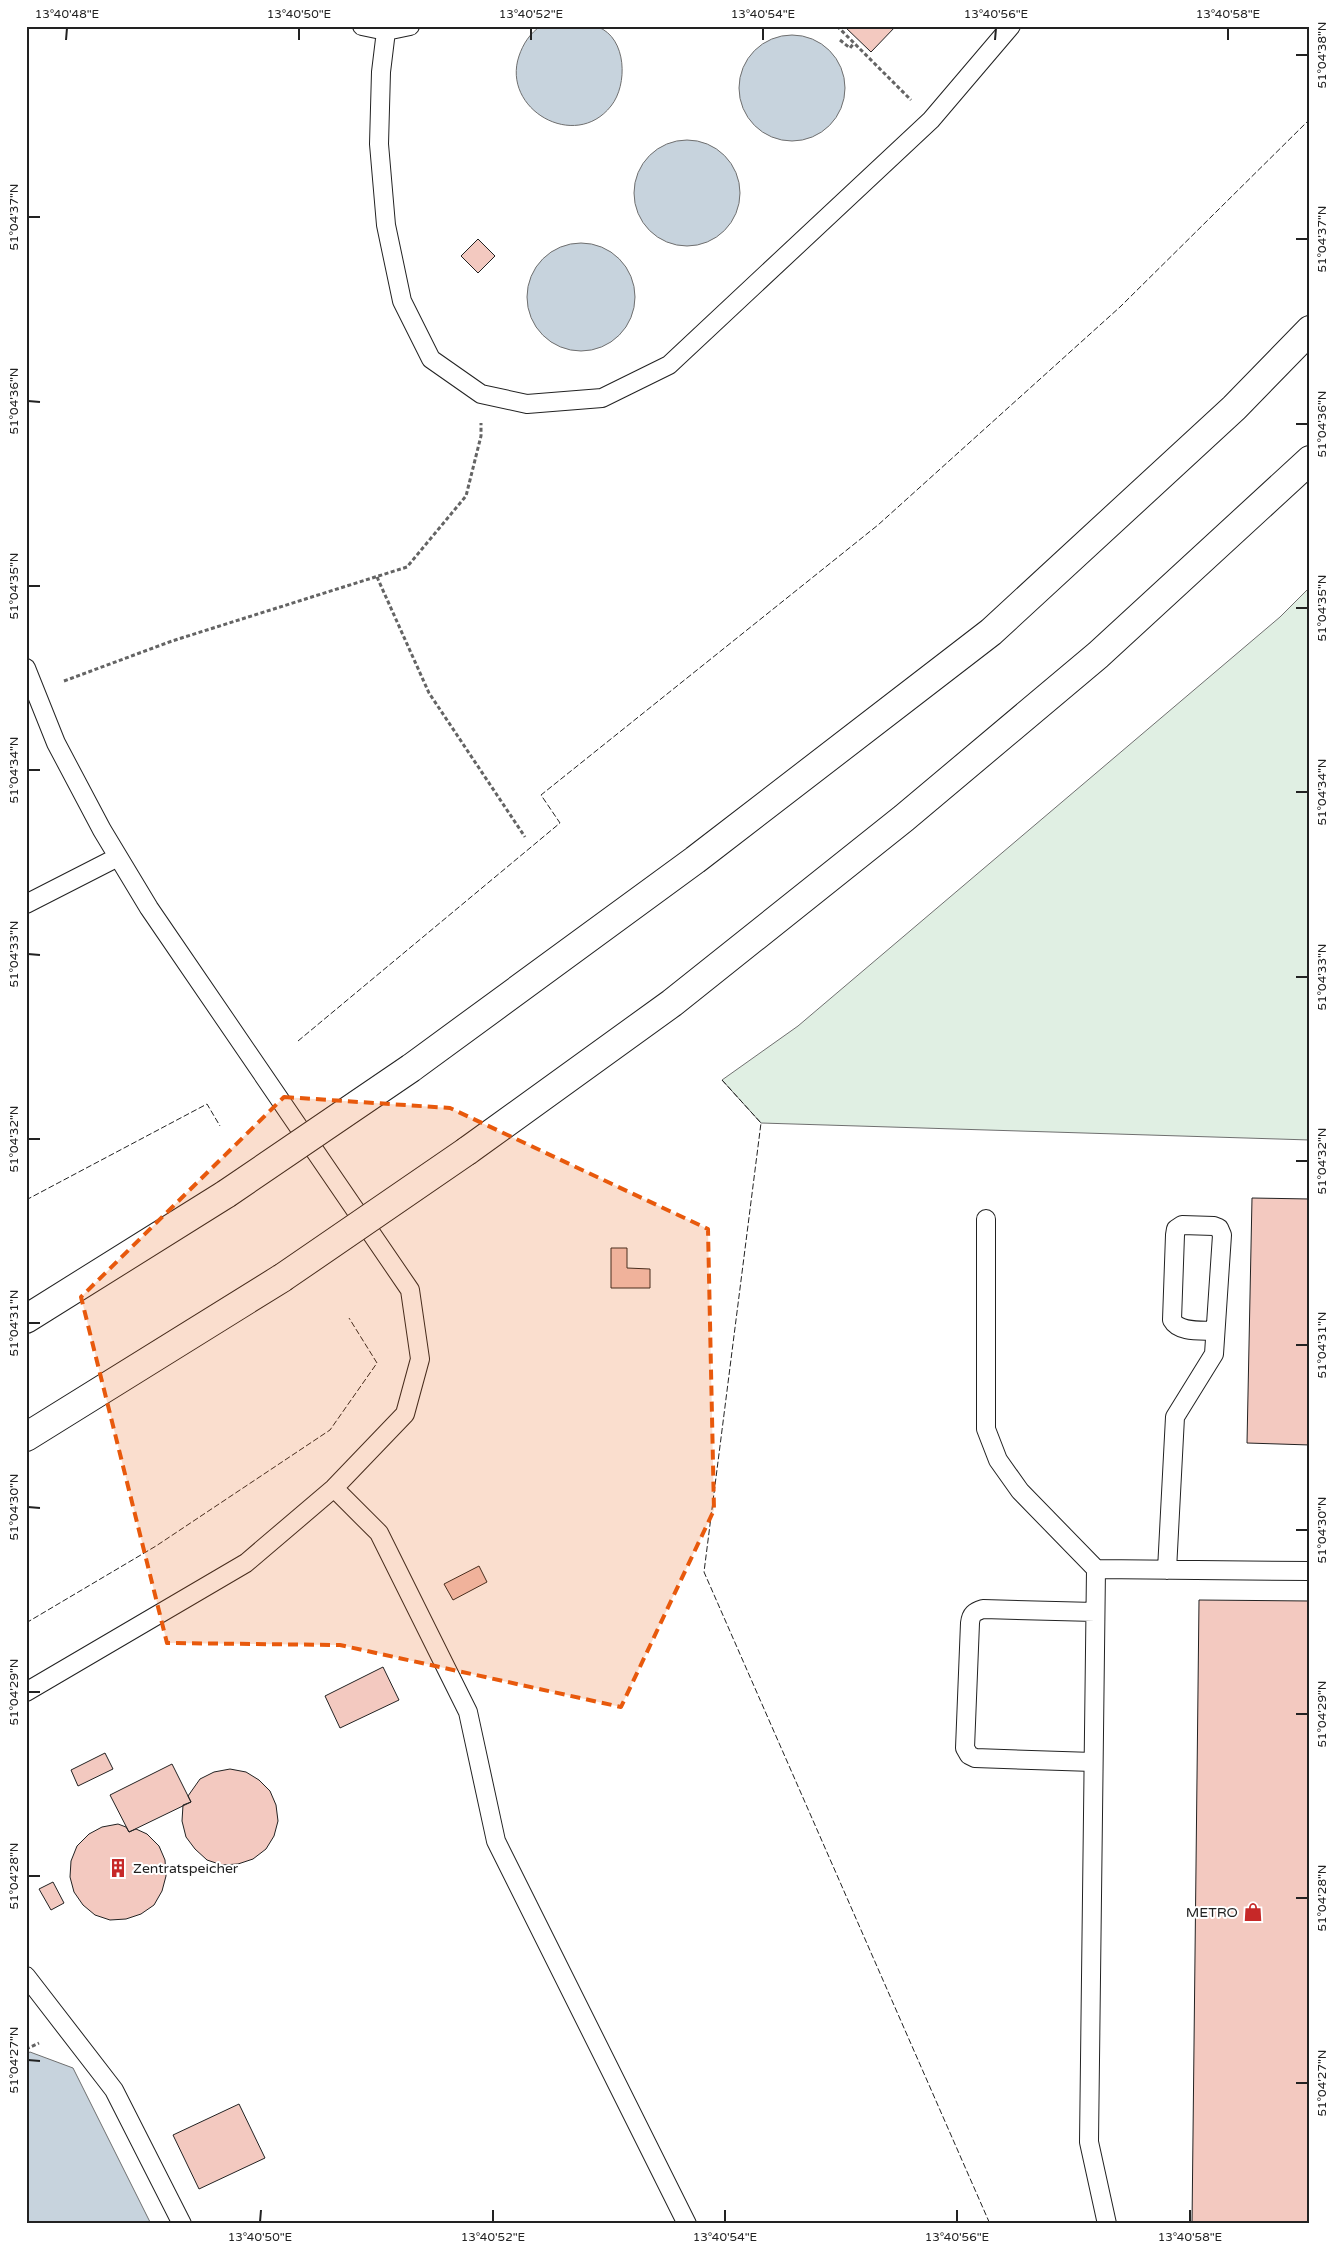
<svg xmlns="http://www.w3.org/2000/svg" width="1336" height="2250" font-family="'Varela Round',sans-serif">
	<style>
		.green { fill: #e0efe3; stroke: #6f6f6f }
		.water { fill: #c7d3dd; stroke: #6f6f6f }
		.building { fill: #f3c9c0; stroke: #222 }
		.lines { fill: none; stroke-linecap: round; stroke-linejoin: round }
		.lane-casing { stroke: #222; stroke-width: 20 }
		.highway-casing { stroke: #222; stroke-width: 30 }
		.path { stroke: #646464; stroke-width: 3; stroke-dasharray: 4 2.5; stroke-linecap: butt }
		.lane { stroke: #fff; stroke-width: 18 }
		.highway { stroke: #fff; stroke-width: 28 }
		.highway-bridge-casing { stroke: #222; stroke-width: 30; stroke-linecap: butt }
		.highway-bridge { stroke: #fff; stroke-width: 28 }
		.fence { stroke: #222; stroke-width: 1; stroke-dasharray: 6 2.5; stroke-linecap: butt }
		.marked { fill: #e8590c; fill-opacity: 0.2; stroke: #e8590c; stroke-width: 4; stroke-dasharray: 10 6; stroke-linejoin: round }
		.ticks { fill: none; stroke: #222; stroke-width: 2 }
		.labels { text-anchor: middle; stroke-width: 4; stroke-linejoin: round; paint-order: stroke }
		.poi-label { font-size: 14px; fill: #222; stroke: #fff; text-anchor: start }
		.neatline { fill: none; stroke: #222; stroke-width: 2 }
		.ticks-label { font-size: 12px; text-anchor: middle; fill: #222 }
	</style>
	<rect width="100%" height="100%" fill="#fff"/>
	<path class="green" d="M1310,587V1140L761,1123L722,1080L798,1026L1280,617Z"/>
	<path class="water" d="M541,26C553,26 588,23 598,27C627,38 628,85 611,106C575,152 501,109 519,56C523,44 530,33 541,26Z
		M739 88a53 53 0 1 1 106 0a53 53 0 1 1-106 0Z
		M634 193a53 53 0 1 1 106 0a53 53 0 1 1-106 0Z
		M527 297a54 54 0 1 1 108 0a54 54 0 1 1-108 0Z
		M30,2052L73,2068L151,2224H26V2054Z"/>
	<path class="building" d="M844,26H896L871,52Z
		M478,239L495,256L478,273L461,256Z
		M1252,1198L1310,1199V1445L1247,1443Z
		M611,1248H627V1268L650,1269V1288H611Z
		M479,1566L487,1582L453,1600L444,1584Z
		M1199,1600L1310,1601V2224H1192Z
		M383,1667L399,1700L340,1728L325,1696Z
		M105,1753L113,1769L78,1786L71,1770Z
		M172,1764L191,1802L129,1832L110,1795Z
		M230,1769L246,1772L259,1780L270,1791L276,1805L278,1821L274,1836L266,1849L253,1859L238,1864L222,1865L207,1860L195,1849L186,1837L182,1821L183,1805L191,1802L188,1796L200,1779L214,1772Z
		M118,1824L126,1827L129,1832L136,1829L147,1834L159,1846L165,1860L166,1876L162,1891L154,1905L141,1914L126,1919L110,1920L95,1915L83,1905L74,1892L70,1877L71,1861L77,1846L89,1834L102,1827Z
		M53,1882L64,1903L51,1910L39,1889Z
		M239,2104L265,2158L199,2189L173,2135Z"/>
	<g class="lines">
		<g class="lane-casing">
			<path id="lane" d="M362,26L386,31
				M410,26L386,31L381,72L379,144L386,225L402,301L431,359L481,394L527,404L602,398L669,365L931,120L1011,26
				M26,668L56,743L102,830L149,908L410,1290L420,1359L405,1414L334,1488L246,1563L26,1692
				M26,904L118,857
				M986,1219V1429L998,1460L1020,1491L1096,1569
				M334,1488L379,1533L468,1712L496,1841L687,2224
				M1167,1570L1175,1417L1214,1354L1222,1235L1219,1228L1214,1226L1182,1225L1176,1229L1175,1235L1172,1320C1179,1333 1202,1330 1215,1331
				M1093,1762L975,1758L969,1755L965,1748L970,1623C971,1614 974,1612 983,1609L1095,1612
				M26,1976L114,2090L182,2224
				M1107,2224L1089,2142L1096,1569L1310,1571"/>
		</g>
		<g class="highway-casing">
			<path id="highway" d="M411,1068L695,860L991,632L1234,408L1310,330
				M467,1151L672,1003L904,818L1098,655L1310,460
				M26,1319L226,1194
				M26,1437L282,1278"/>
		</g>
		<path class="path" d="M837,26L911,100
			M840,40L850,48L854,43
			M377,577L429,693L525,837
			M64,681L172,641L407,567L466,496L481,436V423
			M26,2049L39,2043"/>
		<use href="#lane" class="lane"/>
		<use href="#highway" class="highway"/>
		<g class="highway-bridge-casing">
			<path id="highway-bridge" d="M226,1194L411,1068
				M282,1278L467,1151"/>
		</g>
		<use href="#highway-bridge" class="highway-bridge"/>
		<path class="fence" d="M298,1041L560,823L541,795L878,525L1120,307L1310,119
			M722,1080L761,1123L704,1572L990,2224
			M26,1200L207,1104L220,1126
			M26,1623L156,1546L330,1430L377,1363L349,1318"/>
	</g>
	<path class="marked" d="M284,1097L450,1108L708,1229L714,1510L621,1707L340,1645L167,1643L81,1297Z"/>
	<path class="ticks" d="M66,40L67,28M299,40V28M531,40V28M763,40V28M995,40L996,28M1228,40V28M1296,55H1308M28,217H40M1296,239H1308M28,401L40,402M1296,424H1308M28,586H40M1296,608H1308M28,770H40M1296,792H1308M28,954L40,955M1296,977H1308M28,1139H40M1296,1161H1308M28,1323H40M1296,1345H1308M28,1507L40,1508M1296,1530H1308M28,1692H40M1296,1714H1308M28,1876H40M1296,1898H1308M28,2060L40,2061M1296,2083H1308M260,2222L261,2210M493,2222V2210M725,2222V2210M957,2222V2210M1190,2222V2210"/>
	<defs>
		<g id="building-bare" transform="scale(1.5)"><path d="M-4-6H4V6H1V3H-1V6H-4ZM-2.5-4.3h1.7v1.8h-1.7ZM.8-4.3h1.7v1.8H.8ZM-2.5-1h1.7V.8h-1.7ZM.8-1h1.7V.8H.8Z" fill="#c62828" stroke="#fff" stroke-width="2.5" paint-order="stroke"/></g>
		<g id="shop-bare" transform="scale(1.5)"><path d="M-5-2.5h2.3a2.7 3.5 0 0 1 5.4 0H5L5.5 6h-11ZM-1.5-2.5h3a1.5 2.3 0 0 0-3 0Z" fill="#c62828" stroke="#fff" stroke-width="2.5" paint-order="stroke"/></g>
	</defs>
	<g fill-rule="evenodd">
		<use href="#building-bare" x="118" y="1868"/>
		<use href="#shop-bare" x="1253" y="1912"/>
	</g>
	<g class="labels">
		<g class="poi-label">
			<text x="133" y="1873">Zentratspeicher</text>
			<text x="1238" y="1917" text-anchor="end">METRO</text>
		</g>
	</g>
	<rect width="1336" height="2250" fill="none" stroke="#ffffff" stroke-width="55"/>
	<rect x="28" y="28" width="1280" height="2194" class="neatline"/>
	<g class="ticks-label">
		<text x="67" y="18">13°40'48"E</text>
		<text x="299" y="18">13°40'50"E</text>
		<text x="531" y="18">13°40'52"E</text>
		<text x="763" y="18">13°40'54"E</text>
		<text x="996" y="18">13°40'56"E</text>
		<text x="1228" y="18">13°40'58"E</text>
		<text transform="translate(1322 55) rotate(-90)" y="4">51°04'38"N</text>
		<text transform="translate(14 217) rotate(-90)" y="4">51°04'37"N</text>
		<text transform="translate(1322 239) rotate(-90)" y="4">51°04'37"N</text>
		<text transform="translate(14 401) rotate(-90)" y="4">51°04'36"N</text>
		<text transform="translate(1322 424) rotate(-90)" y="4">51°04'36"N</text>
		<text transform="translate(14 586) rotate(-90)" y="4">51°04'35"N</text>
		<text transform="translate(1322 608) rotate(-90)" y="4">51°04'35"N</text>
		<text transform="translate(14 770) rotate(-90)" y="4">51°04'34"N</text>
		<text transform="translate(1322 792) rotate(-90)" y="4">51°04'34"N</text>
		<text transform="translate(14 954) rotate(-90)" y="4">51°04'33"N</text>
		<text transform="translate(1322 977) rotate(-90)" y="4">51°04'33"N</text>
		<text transform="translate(14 1139) rotate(-90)" y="4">51°04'32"N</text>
		<text transform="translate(1322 1161) rotate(-90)" y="4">51°04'32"N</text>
		<text transform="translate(14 1323) rotate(-90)" y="4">51°04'31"N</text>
		<text transform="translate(1322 1345) rotate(-90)" y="4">51°04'31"N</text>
		<text transform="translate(14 1507) rotate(-90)" y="4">51°04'30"N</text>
		<text transform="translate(1322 1530) rotate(-90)" y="4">51°04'30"N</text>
		<text transform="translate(14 1692) rotate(-90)" y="4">51°04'29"N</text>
		<text transform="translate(1322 1714) rotate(-90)" y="4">51°04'29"N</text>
		<text transform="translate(14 1876) rotate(-90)" y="4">51°04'28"N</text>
		<text transform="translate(1322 1898) rotate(-90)" y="4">51°04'28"N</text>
		<text transform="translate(14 2060) rotate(-90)" y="4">51°04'27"N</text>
		<text transform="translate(1322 2083) rotate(-90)" y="4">51°04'27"N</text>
		<text x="260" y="2241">13°40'50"E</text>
		<text x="493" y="2241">13°40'52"E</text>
		<text x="725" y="2241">13°40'54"E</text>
		<text x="957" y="2241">13°40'56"E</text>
		<text x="1190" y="2241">13°40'58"E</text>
	</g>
</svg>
